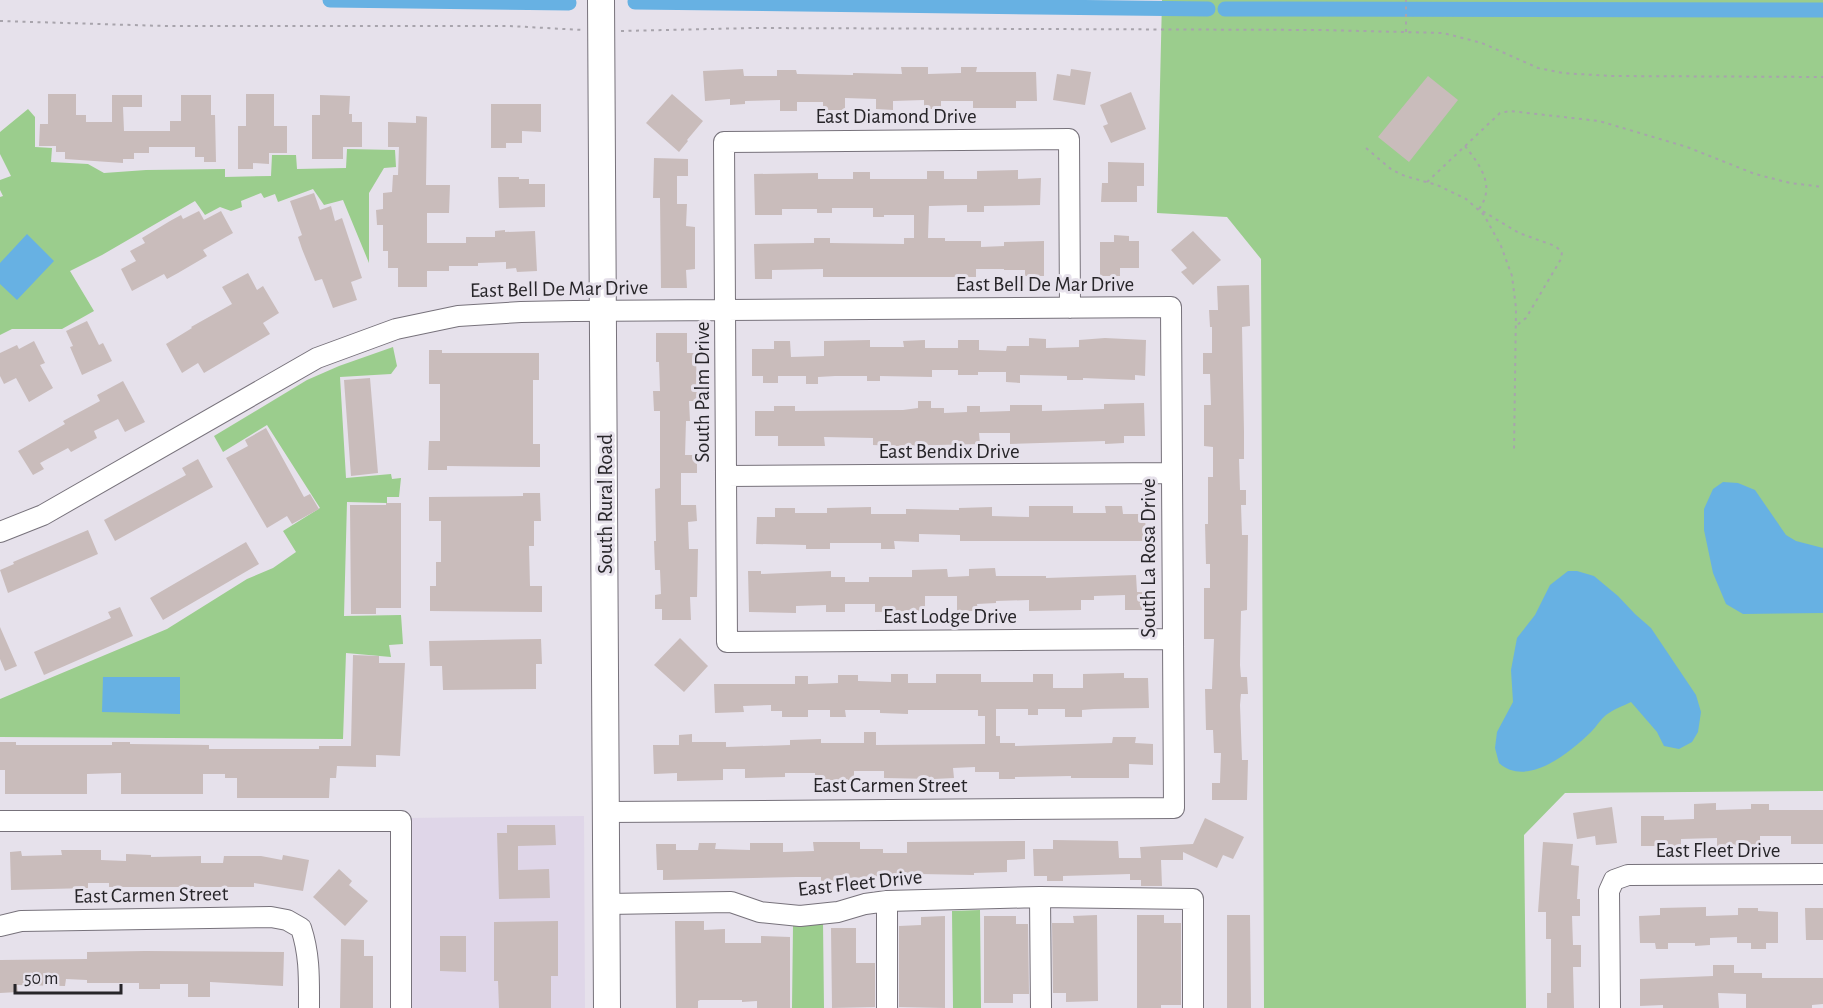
<svg xmlns="http://www.w3.org/2000/svg" width="1823" height="1008" viewBox="0 0 1823 1008" font-family="'Alegreya Sans',sans-serif">
<style>
.built{fill:#dfd6e8}
.green{fill:#9bcd8d}
.water{fill:#67b1e3}
.lines{fill:none;stroke-linecap:round;stroke-linejoin:round}
.canal{stroke:#67b1e3;stroke-width:15}
.building{fill:#c9bcbb}
.minor-casing{stroke:#77727b;stroke-width:22}
.major-casing{stroke:#77727b;stroke-width:28}
.path{stroke:#a8a4ac;stroke-width:2;stroke-dasharray:3 4.5;stroke-linecap:butt}
.minor{stroke:#fff;stroke-width:20}
.major{stroke:#fff;stroke-width:26}
.labels{text-anchor:middle;dominant-baseline:central;stroke-width:6;stroke-linejoin:round;paint-order:stroke}
.street-label{font-size:21px;fill:#272529;stroke:#e6e1eb}
</style>
<rect width="100%" height="100%" fill="#e6e1eb"/>
<path class="built" d="M584 816 585 1008H409L408 818Z"/>
<path class="green" d="M1162 0H1823V791L1565 793 1524 835 1526 1008H1264L1261 259 1227 217 1157 213Z
M28 109 35 117V147L52 148 51 162 88 164 104 173 146 170 225 169V177L271 176 272 155H296L297 169 346 168 347 149 395 150 396 167 384 168 369 193V263L343 200 324 205 313 189 278 202 275 194 264 198 261 193 241 201 242 207 231 211 220 207 205 215 195 201 102 255 70 271 94 311 62 329H12L0 335V197L3 196 0 190V180L11 176 0 154V132Z
M393 347 397 366 391 374 340 377 346 478 391 474 392 479 401 478 399 497H387V503L347 502 344 616 401 615 403 644 389 645 391 657 346 653 343 739 0 737V699L167 629 247 579 273 568 296 552 283 531 320 508 267 425 223 452 214 436 307 380 339 366Z
M980 910 981 1008H953L952 911Z
M823 922 824 1008H792L793 926Z"/>
<path class="water" d="M27 234 54 261 17 300 0 284V263Z
M1723 482 1738 483 1755 490 1786 535 1796 541 1823 548V613L1743 614 1726 604 1713 573 1704 530V509L1713 489Z
M1568 571H1577L1594 576 1618 596 1635 614 1651 628 1696 695 1701 712 1698 732 1692 742 1679 749 1664 746 1657 732 1631 702C1623 706 1614 709 1606 715 1600 720 1596 727 1591 732 1569 753 1527 788 1499 763L1495 748 1497 732 1513 702 1511 670 1517 638 1535 615 1550 585Z
M103 677H180V714L102 712Z"/>
<g class="lines">
<path class="canal" d="M330 0 569 3
M635 2 1208 9
M1225 9 1823 10"/>
</g>
<path class="building" d="M901 67H928V74L961 73V67H977L976 72H1036L1037 101H1016V108H973V101H941V109H924V100L893 101V110L876 109V99L845 98V110H823V102H797V111H780V100L745 101V104L730 105V99L705 101 703 71 743 69 744 76H777V70H796L797 74 853 75V73L902 74Z
M1071 69 1091 72 1085 105 1053 100 1057 74 1070 76Z
M1428 76 1458 100 1409 162 1378 137Z
M1131 92 1146 129 1111 143 1103 126 1108 124 1100 105Z
M48 94H76V115H86V122H112V95H142V107H123L124 131H170V121H181V95H211V115H215L216 162H204V157H195V147H149V153H134V159H123V163L65 159V152H56V146H39L40 124H48Z
M246 94H274V126H287V153H269V164L253 163V169H238V126H246Z
M672 94 703 121 687 140 688 141 679 152 646 123Z
M320 95 350 96 349 114H352V122H362V147H343V159H312V115H320Z
M491 104H541V132L522 131V143H506V148H491Z
M416 116 427 117 426 185H450L449 213H427V243H466V237H495V231L505 230V232L535 231 537 271 517 272 516 268 506 269V262L478 263V266H449V271H427V287H398V268H388V251H383V225H377L376 210 383 209V193L392 192 393 175H398L399 147H388V122L416 123Z
M654 158 688 159V176H677V204H687L686 226 695 227V269L686 270 687 288H661L660 198H653Z
M1108 162 1144 163V186H1137V202H1101L1102 183H1108Z
M1018 170V179L1041 178 1040 205 984 206V212H967V205L929 206 928 238H945V241H981V247L1004 246V242L1044 241V276H1025V270H1004V269H976V277H823V269L772 270V279H755L754 244 814 243V238H830V243L904 244V238H914V215H884V217H873V208H832V213H817V209H782V215H755L754 174 818 173V179H853V172H870V179H927V171H944V179H977V171Z
M498 177H519V179H529V184H545V207L499 208Z
M314 193 320 210 331 206 335 221 342 218 362 278 351 282 357 300 333 308 322 279 315 281 302 249 298 237 302 235 290 201Z
M199 211 204 220 221 211 233 233 203 250 207 256 178 273 167 279 164 274 132 291 121 269 136 261 130 251 145 243 142 238 170 221 181 215 183 219Z
M1193 231 1221 260 1193 285 1181 272 1187 268 1171 250Z
M1114 235 1129 236V241H1139V268H1120V276H1100V242H1114Z
M248 273 257 290 263 286 279 313 263 323 270 334 204 373 198 363 182 373 166 344 192 328 191 327 232 304 222 287Z
M1249 285 1250 326 1242 327 1244 432V459H1239L1240 490H1246V505H1241L1242 535H1248L1247 610 1241 611 1240 665 1241 677H1247L1248 694H1241L1240 705 1242 760H1248L1247 800H1212V783H1220L1221 753H1214L1213 730H1206L1205 689H1212L1214 639H1204V588H1210V564H1206L1205 524H1208V477H1213V447L1204 446V405H1211L1210 374H1203V353H1212V327H1210L1209 310H1218L1217 286Z
M87 321 99 345 103 343 112 361 82 375 70 347 73 346 66 331Z
M656 333H687V353H696L697 401H689L690 421H686L685 455H697V473H681V505H696L697 521 688 522 689 549H698L697 597H690L691 620H662V609H655V595L661 594 660 570H655L654 541H656L655 489 660 488V411H654L653 391H660L659 362H656Z
M1029 338 1046 339V348L1079 347V340L1105 338 1146 340 1145 376 1135 375V380L1083 378V380H1067V376L1020 375V383L1006 382V372H978V375H958V370H932V377L880 376V381H867V376H835L818 377V384H806V376H778V383H763V376H752V349H774V341H790L791 357 824 356V341L870 340V347H904L903 341 925 340V348H958V340H979V350L1006 351 1007 346H1029Z
M34 341 45 363 40 365 53 388 29 402 16 378 4 384 0 376V353L17 345 19 349Z
M429 350H442V353H539V380H533V444H540V467L447 466V470H428L429 441H440V384H429Z
M370 378 378 473 351 476 344 380Z
M123 381 145 422 125 432 118 419 94 431 97 438 71 452 68 448 40 463 44 469 33 475 18 451 65 424 63 421 100 401 97 395Z
M918 401H931V408H944V413L967 412V406H980V412L1010 411V405H1042V411L1104 409V404L1144 403 1145 436H1124V443L1105 444V441L1010 444V433H979L980 444 894 446 873 445V438L824 437 825 446H778V436H755V411H774V406H795V411L903 410 918 408Z
M266 428 304 497 310 494 319 509 292 524 287 516 267 528 226 458 248 446 245 440Z
M198 459 213 487 115 541 104 520 186 475 182 468Z
M523 493H540L541 521H534V546H529L530 586H542V612L430 611V586H436V562H441V521H429V497L523 496Z
M386 503H401V608H376V614H351L350 505H386Z
M1029 506H1073V513H1106L1105 506H1122L1123 514H1145L1146 541H960V535L919 534V542L894 541 895 549H881V543H830V549H806V545L756 544 757 517H775V508H795V513H827V508L871 507V514H906V509L959 510V508L992 507V516L1029 517Z
M88 530 98 554 8 593 0 570 14 564 13 562Z
M246 542 259 564 163 620 150 598Z
M995 568 996 576H1046V578L1136 575 1137 592H1142V610H1125V595L1094 596V600H1081V610L1029 611V600L996 601V603L977 604 978 611H957V596H925V611L875 612V604H845V612H826V605L796 606V613L749 612 748 571H761V574L831 571V577H845V582H869V577H912V570L947 569 948 577 969 576V569Z
M120 607 133 636 44 675 34 652 111 618 108 612Z
M0 627 17 666 5 671 0 659Z
M680 638 708 666 684 692 654 665Z
M541 639 542 664H536V689L443 690 442 666H430L429 641Z
M353 655 379 656V663H405L400 756 376 755V767L337 766 336 778H330L329 798H237V778H225V774H203V794H121V773L87 774V794H5V770H0V742H16V745H112V742H130V744L209 745V749H319V746H351Z
M1124 673V678H1148L1149 708 1094 709 1082 710V717H1065V709H1038V715H1028V709H996V736H1000V743H1015V746L1112 743 1113 737H1136L1135 743 1153 744V765L1129 764V778H1071V776L1015 777V779H999V772H975V767L953 768 954 778 934 779 884 778V771H854V780H815V773H785V777L745 778V769H723V780L677 781V773L654 774 653 745H679V735L692 734V742H726V747L790 745V740L821 739V743H864V732H876V745L985 744V716H978V710H908V714L880 713V710H845L846 717H830V710H808V717H782V711H771V705L743 706 744 712 715 713 714 684H795V676H808V684L838 683V675H858V681L891 682V674H908V683H936V674H981V682H1033V674H1053V688H1083V674Z
M1716 803V810L1751 809V804H1769V810H1823V844H1791V836H1760V845L1717 846V838L1681 839V846H1641V816H1664V820L1694 819V804Z
M1612 807 1617 843 1596 845 1595 836 1577 839 1573 813Z
M1205 818 1244 837 1233 859 1223 855 1217 868 1183 852V860H1161L1162 886H1141V880H1130V874L1063 876V881H1047V876H1034L1033 849H1053V840L1118 841 1119 858H1141L1140 847 1193 844Z
M507 825H555L556 845 518 846V870L549 869 550 898 499 899 497 833H507Z
M1025 841V859L1007 860V872L974 873V875L920 874V881H903V877L835 878V883H821V877H796L663 880V870H657L656 844H676V850H698L699 843H716L715 849 750 850V843H783V852L814 851 813 842H860V849H883V853H907V842Z
M1543 842 1573 844 1571 865 1579 866 1577 899H1580V916H1572L1573 945H1581V967H1573L1574 1008H1547V993H1551V939H1546V912H1538Z
M61 850H101V860L126 861V854L151 855V857L201 856V863H223L224 856H261L282 860 283 855 309 860 303 891 254 883V887H109V883H88V888L11 890 10 852 21 851 22 856 62 855Z
M339 869 352 881 349 885 368 901 345 926 313 897Z
M1706 907V916L1738 915V908H1758V911L1778 912V943H1766V949H1751V943H1737V937L1710 938V945L1695 946V943H1668V949H1656L1655 943H1640L1639 916 1660 915V908Z
M1805 908H1823V940H1806Z
M1097 915 1098 1001 1066 1002V993H1053L1052 923H1074L1073 916Z
M1137 915H1164V923H1181V1005H1161V1008H1137Z
M1227 915H1250L1251 1008H1227Z
M945 916V1008L899 1007V926L921 925V917Z
M984 916H1016V924H1028L1029 994H1013V1003H984Z
M558 921V976H551V1008H499L498 981H494V922Z
M675 921H704V930L725 929V943H761V936L790 937V1008H757V1001L742 1002V1000H700L698 1001V1008H676Z
M831 928H856V963H875V1007L832 1008Z
M440 936H466V972L440 971Z
M341 939 364 940V956H373V1008H340Z
M145 951 284 952 283 986 210 982V997H188V984H160V989H139V983H87V980L66 979 65 986 17 985 18 992 0 993V960L87 959V952Z
M1713 965H1734V973H1762V978H1823V1004L1812 1005V1008H1746V994L1718 993 1719 1008H1663V1005L1640 1006V979L1713 976Z"/>
<g class="lines">
<g class="minor-casing">
<path id="minor" d="M1070 308 1069 139 724 142 727 642 1173 639
M726 476 1172 473
M0 532 43 515 317 358 396 329 458 316 521 312 574 311 1171 307 1174 808 607 812
M0 821H401V1008
M1040 897 1041 1008
M887 901V1008
M607 904 731 902 760 912 800 916 838 912 865 904 887 901 1040 897 1193 899V1008
M0 926 21 921 271 917 287 920 301 928C310 955 309 980 309 1008
M1610 1008 1609 891 1614 880 1628 875 1823 874"/>
</g>
<g class="major-casing">
<path id="major" d="M601 0 607 1008"/>
</g>
<path class="path" d="M0 21 165 26H509L583 30
M621 31 753 28 1321 30 1443 33 1482 43 1538 68 1563 73 1610 76 1823 77
M1406 32V0
M1465 146C1480 165 1496 186 1479 209L1519 233 1555 246 1562 252 1561 259 1526 318 1517 325
M1366 148 1392 170 1405 176 1437 185 1466 199 1484 215 1501 246 1512 276 1516 308 1514 452
M1427 182 1500 113 1510 111 1599 121 1687 147 1755 174 1790 183 1823 187"/>
<use href="#minor" class="minor"/>
<use href="#major" class="major"/>
</g>
<g class="labels">
<g class="street-label">
<text x="896" y="116">East Diamond Drive</text>
<text x="1045" y="284">East Bell De Mar Drive</text>
<text transform="translate(559 289) rotate(-1)">East Bell De Mar Drive</text>
<text transform="translate(702 392) rotate(-90)">South Palm Drive</text>
<text x="949" y="451">East Bendix Drive</text>
<text transform="translate(605 504) rotate(-90)">South Rural Road</text>
<text transform="translate(1148 558) rotate(-90)">South La Rosa Drive</text>
<text x="950" y="616">East Lodge Drive</text>
<text x="890" y="785">East Carmen Street</text>
<text x="1718" y="850">East Fleet Drive</text>
<text transform="translate(860 883) rotate(-6)">East Fleet Drive</text>
<text transform="translate(151 895) rotate(-1)">East Carmen Street</text>
</g>
</g>
<path d="M15 984v9h106v-9" fill="none" stroke="#272529" stroke-width="3"/>
<text x="24" y="984" font-size="18" fill="#272529" stroke="#e6e1eb" stroke-width="4.5" paint-order="stroke">50 m</text>
</svg>
